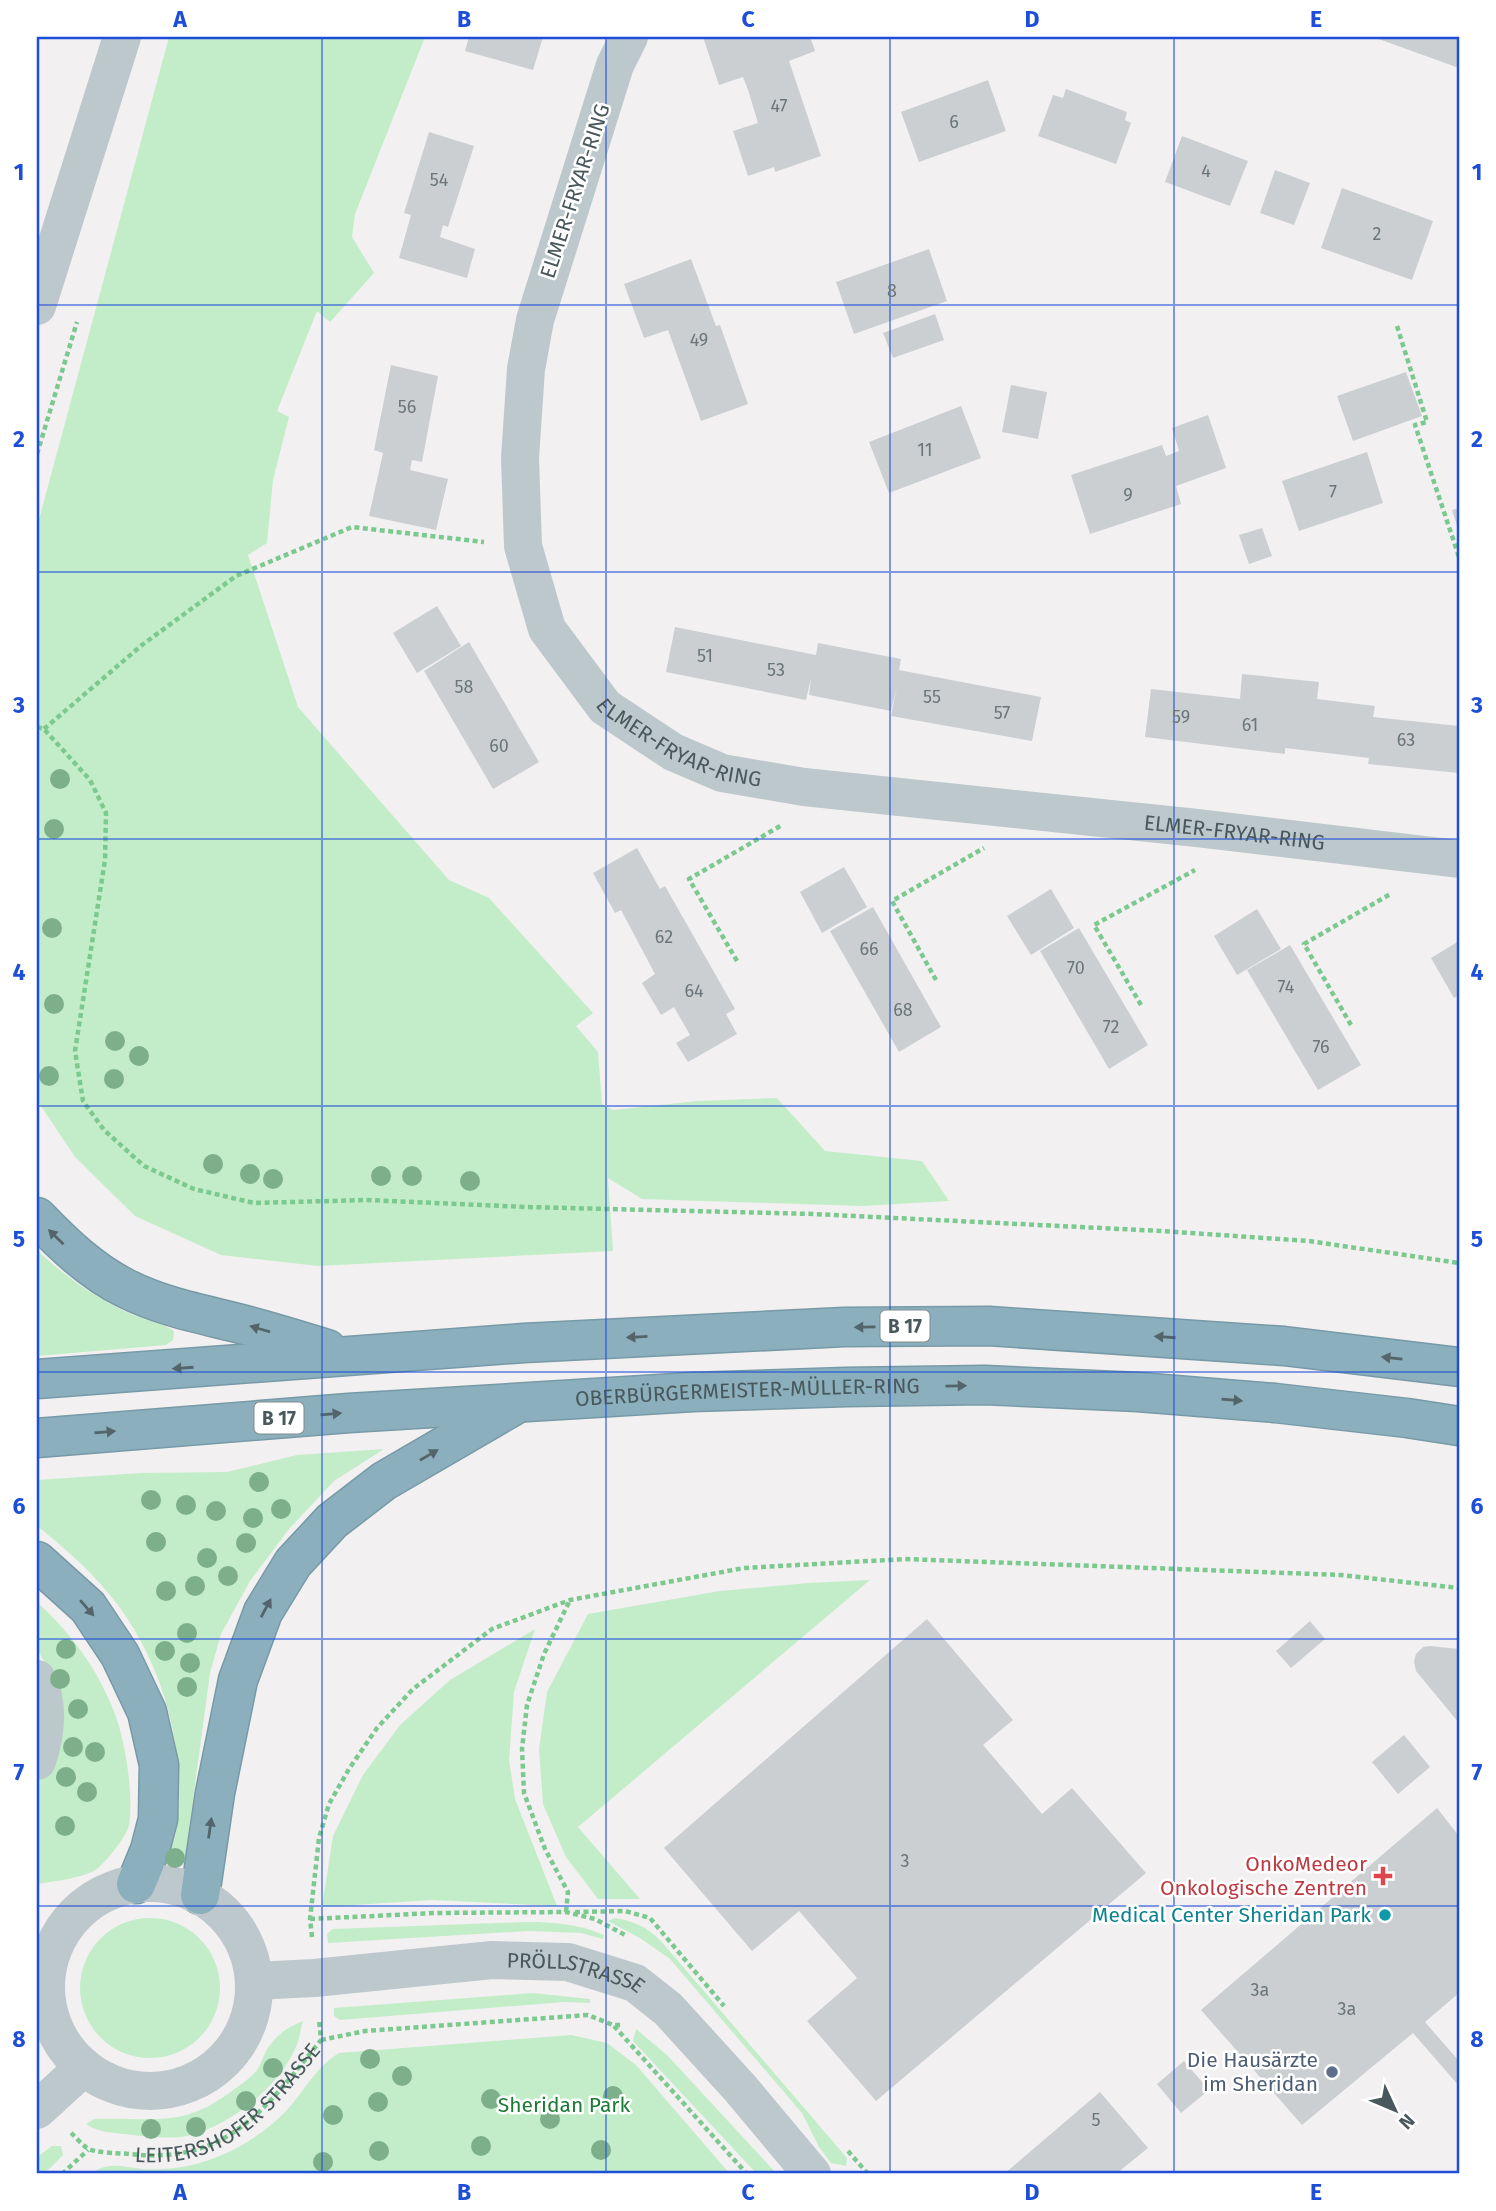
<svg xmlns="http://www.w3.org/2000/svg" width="1496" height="2211" viewBox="0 0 1496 2211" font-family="'Fira Sans',sans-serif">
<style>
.green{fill:#c2edc8}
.building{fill:#cbcfd2}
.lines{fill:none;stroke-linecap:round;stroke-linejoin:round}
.highway-casing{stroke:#779aa7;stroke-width:41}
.path{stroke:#7cc990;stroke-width:4.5;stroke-dasharray:5 3.5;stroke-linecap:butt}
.minor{stroke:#bdc8cc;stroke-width:38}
.highway{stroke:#8bafbc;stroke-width:38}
.tree{fill:#7db08a}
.oneway{fill:#53656b}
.grid{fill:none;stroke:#1d4ed8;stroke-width:2;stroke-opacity:0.55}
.health-dot{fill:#e0444e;stroke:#fff;stroke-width:2.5}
.culture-dot{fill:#0f9aa8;stroke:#fff;stroke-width:2.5}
.service-dot{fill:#5c6f8a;stroke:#fff;stroke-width:2.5}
.labels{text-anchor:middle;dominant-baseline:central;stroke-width:5;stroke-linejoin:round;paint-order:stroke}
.number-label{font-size:18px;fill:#6a767a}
.shield{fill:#fff;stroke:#808a8e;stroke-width:2}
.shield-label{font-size:19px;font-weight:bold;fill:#49585d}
.street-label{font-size:21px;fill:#49585d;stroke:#fff}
.health-label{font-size:21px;fill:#be3a42;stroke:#fff;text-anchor:end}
.culture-label{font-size:21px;fill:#0d838f;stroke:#fff;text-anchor:end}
.service-label{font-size:21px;fill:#4e5e75;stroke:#fff;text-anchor:end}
.park-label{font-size:21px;fill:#1d7b35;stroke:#fff}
.neatline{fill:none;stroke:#1d4ed8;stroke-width:2.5}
.grid-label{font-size:23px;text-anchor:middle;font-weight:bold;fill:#1d4ed8}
</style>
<rect width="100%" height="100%" fill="#f3f0f1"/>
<path class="green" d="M169 37H425L355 214 352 237 374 273 330 322 317 311 277 411 289 417 273 480 267 543 248 555 298 707 449 880 489 898 593 1013 576 1026 598 1052 602 1104 613 1110 697 1101 777 1098 825 1151 922 1161 949 1201 862 1206 642 1199 608 1178 613 1251 318 1266 221 1255 135 1216 75 1157 37 1100V799L39 783 37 780V527Z
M37 1250C65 1277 97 1299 133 1315 145 1320 163 1323 174 1331L173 1340 166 1345 37 1356Z
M384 1449 334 1481 289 1529 250 1581 221 1634 210 1673 185 1859 176 1865 166 1862C169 1854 172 1846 175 1837 177 1829 177 1819 178 1810 184 1738 159 1657 114 1600 92 1572 65 1548 37 1526V1480L141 1473 227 1472 297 1455Z
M870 1580 578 1827 640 1899H598L566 1857 543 1804 539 1749 547 1692 588 1614 720 1591 809 1583Z
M37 1602C69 1631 97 1668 113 1709 125 1737 134 1795 129 1825 128 1835 103 1866 94 1871 77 1879 55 1881 37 1884V1783L44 1776 55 1697 44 1661 37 1649Z
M535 1629 514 1692 509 1760 515 1799 557 1906 433 1900 322 1907 333 1836 363 1775 400 1725 450 1680Z
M80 1988a70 70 0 1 1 140 0a70 70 0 1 1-140 0Z
M615 1918C634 1921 647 1927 661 1941L847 2158 846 2166 831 2163 819 2147 802 2113 670 1959 640 1938 608 1921Z
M527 1922C554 1922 578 1924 604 1935L603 1939 581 1933 528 1931 328 1943 327 1934 333 1929Z
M533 1993 590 1999V2003L564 2002 340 2020 334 2016V2008Z
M303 2021C301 2027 300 2035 298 2042 282 2085 231 2126 187 2136 170 2139 150 2137 133 2135 118 2133 98 2133 86 2124L94 2119C152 2117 182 2129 232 2091 240 2085 251 2078 257 2070 261 2064 263 2057 266 2051 275 2036 287 2027 303 2021Z
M636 2029 667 2055 777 2174H757L633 2041Z
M571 2035 607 2043 636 2065 730 2174H91C108 2161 122 2167 142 2169 163 2170 186 2168 206 2161 235 2152 263 2134 284 2113 304 2093 314 2068 339 2053Z
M52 2146H61L63 2155C56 2162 48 2173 37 2174V2157Z"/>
<path class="building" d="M469 37H543L533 70 465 51Z
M703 37H810L815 51 789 61 821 156 775 172 774 167 748 176 733 131 758 123 748 90 743 77 719 85Z
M1373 37H1459V68L1423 55Z
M988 80 1006 131 919 162 901 112Z
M1066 89 1127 112 1125 120 1131 123 1116 164 1038 136 1053 95 1063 98Z
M429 132 474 146 448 227 443 225 440 237 475 249 467 278 399 258 411 215 404 213Z
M1182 136 1248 161 1230 206 1165 182Z
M1275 170 1310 183 1294 225 1260 213Z
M1342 188 1433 221 1412 280 1321 248Z
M929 249 947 301 854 334 836 282Z
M691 259 716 326 720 325 748 404 701 421 668 330 644 338 624 284Z
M935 314 944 340 893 358 883 333Z
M391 365 438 376 422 462 412 460 410 470 448 479 436 530 369 516 383 453 374 450Z
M1406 372 1422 416 1353 441 1337 396Z
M1011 385 1047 392 1038 439 1002 432Z
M961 406 981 458 889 493 869 442Z
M1208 415 1226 468 1176 486 1181 504 1090 534 1071 475 1162 445 1166 456 1179 451 1172 428Z
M1367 452 1383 503 1299 531 1282 481Z
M1459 508V532L1452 510Z
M1262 528 1272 556 1249 564 1239 535Z
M437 606 461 646 417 673 393 633Z
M675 627 816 655 818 643 901 659 899 670 1041 697 1032 741 891 716 897 686 891 711 809 695 811 678 806 700 666 672Z
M469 642 539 762 493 789 424 671Z
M1242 674 1319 682 1317 699 1375 706 1373 717 1459 726V773L1368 764 1369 758 1285 748V754L1145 737 1151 689 1240 699Z
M637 848 660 889 665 886 735 1009 726 1014 737 1034 688 1062 676 1043 690 1035 674 1007 661 1015 642 983 655 974 621 910 615 913 593 873Z
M844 867 867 907 822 933 800 892Z
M1051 889 1074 928 1031 955 1007 916Z
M873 907 941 1027 899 1052 830 931Z
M1257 909 1281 949 1237 975 1214 936Z
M1079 928 1148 1045 1109 1069 1040 951Z
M1459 941V995L1454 998 1431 958Z
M1290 945 1361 1065 1318 1090 1247 970Z
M927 1619 1013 1720 983 1745 1042 1814 1072 1788 1146 1873 876 2101 807 2021 857 1978 799 1911 752 1951 664 1848Z
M1310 1621 1325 1639 1291 1668 1276 1651Z
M1430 1646 1459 1649V1723L1416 1671 1414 1661 1416 1654 1423 1647Z
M1404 1735 1430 1767 1398 1794 1372 1762Z
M1437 1808 1459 1836V1993L1425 2022 1459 2061V2086L1413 2033 1302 2125 1201 2010Z
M1184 2061 1209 2090 1181 2113 1157 2084Z
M1100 2092 1148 2148 1116 2174H1004Z"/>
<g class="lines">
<g class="highway-casing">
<g id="highway">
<path d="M37 1217C63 1244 91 1271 125 1288 164 1308 207 1315 249 1326 275 1333 301 1341 327 1349"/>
<path d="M37 1379 524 1343 844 1327 989 1326 1284 1346 1459 1367"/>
<path id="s4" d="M37 1438 349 1413 693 1392 846 1387 985 1385 1138 1392 1275 1403 1407 1418 1459 1426"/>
<path d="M37 1561 88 1607 120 1655 147 1712 159 1765 158 1819 150 1850 136 1884"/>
<path d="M200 1895 215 1793 238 1680 263 1612 293 1563 332 1521 384 1481 513 1406"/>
</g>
</g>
<g class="path">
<path d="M1397 326 1427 422 1415 425 1459 557"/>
<path d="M37 454 77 322"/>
<path d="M37 727 44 729 90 780 106 813 105 860 75 1051 83 1101 104 1130 144 1166 194 1189 254 1203 367 1200 527 1207 814 1214 1161 1231 1309 1241 1459 1263"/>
<path d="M44 729 142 645 236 576 352 527 484 542"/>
<path d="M737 961 689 879 782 825"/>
<path d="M936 980 892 901 984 848"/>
<path d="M1141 1005 1094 925 1195 870"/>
<path d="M1351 1025 1304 944 1392 893"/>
<path d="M566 1912 568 1892 545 1849 524 1793 522 1749 527 1705 544 1654 570 1600"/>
<path d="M575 1912 625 1911 650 1918 724 2006"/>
<path d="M310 1919 435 1913 566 1912 595 1919 627 1936"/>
<path d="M312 1937 310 1919 319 1838 329 1804 349 1769 377 1728 413 1689 492 1629 570 1600 744 1568 905 1559 1341 1575 1459 1588"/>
<path d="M614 2026 747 2174"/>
<path d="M321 2040 365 2031 588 2015 613 2025H622"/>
<path id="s1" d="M71 2133C76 2137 81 2144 87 2148 94 2153 119 2153 129 2154 228 2165 265 2109 321 2040L319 2019"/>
<path d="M848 2151 868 2174"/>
<path d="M62 2174 88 2150"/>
</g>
<g class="minor">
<path id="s2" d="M629 37 615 65 535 320 526 369 520 458 523 546 547 629 605 707 673 752 722 773 804 787 1197 828 1459 859"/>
<path d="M37 306 122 37"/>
<path d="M37 1679C50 1706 46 1734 37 1761"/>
<circle cx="150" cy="1987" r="104"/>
<path id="s3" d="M254 1981 314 1978 492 1960 568 1962 635 1983 668 2009 740 2088 812 2174"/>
<path d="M37 2110 84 2067"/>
</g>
<use href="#highway" class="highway"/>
</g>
<g class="tree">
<circle cx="60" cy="779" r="10"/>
<circle cx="54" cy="829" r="10"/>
<circle cx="52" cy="928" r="10"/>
<circle cx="54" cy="1004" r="10"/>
<circle cx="115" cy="1041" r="10"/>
<circle cx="139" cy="1056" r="10"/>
<circle cx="49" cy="1076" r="10"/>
<circle cx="114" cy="1079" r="10"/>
<circle cx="213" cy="1164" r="10"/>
<circle cx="250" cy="1174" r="10"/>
<circle cx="381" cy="1176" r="10"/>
<circle cx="412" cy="1176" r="10"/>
<circle cx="273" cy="1179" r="10"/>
<circle cx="470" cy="1181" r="10"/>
<circle cx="259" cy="1482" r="10"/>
<circle cx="151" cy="1500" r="10"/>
<circle cx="186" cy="1505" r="10"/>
<circle cx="281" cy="1509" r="10"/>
<circle cx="216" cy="1511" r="10"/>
<circle cx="253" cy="1518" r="10"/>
<circle cx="156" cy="1542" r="10"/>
<circle cx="246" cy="1543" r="10"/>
<circle cx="207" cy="1558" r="10"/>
<circle cx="228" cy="1576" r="10"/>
<circle cx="195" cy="1586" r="10"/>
<circle cx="166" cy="1591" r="10"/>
<circle cx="187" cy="1633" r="10"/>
<circle cx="66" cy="1649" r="10"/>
<circle cx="165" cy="1651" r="10"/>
<circle cx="190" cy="1663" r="10"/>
<circle cx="60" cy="1679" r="10"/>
<circle cx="187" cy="1687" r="10"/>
<circle cx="78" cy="1709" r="10"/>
<circle cx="73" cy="1747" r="10"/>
<circle cx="95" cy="1752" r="10"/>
<circle cx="66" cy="1777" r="10"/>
<circle cx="87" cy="1792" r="10"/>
<circle cx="65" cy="1826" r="10"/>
<circle cx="175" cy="1858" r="10"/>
<circle cx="370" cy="2059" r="10"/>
<circle cx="273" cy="2068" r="10"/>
<circle cx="402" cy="2076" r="10"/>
<circle cx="613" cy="2096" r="10"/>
<circle cx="491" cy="2099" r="10"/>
<circle cx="246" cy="2101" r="10"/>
<circle cx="378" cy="2102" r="10"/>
<circle cx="333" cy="2115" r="10"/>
<circle cx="550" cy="2119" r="10"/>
<circle cx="196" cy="2127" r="10"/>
<circle cx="151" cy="2129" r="10"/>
<circle cx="481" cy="2146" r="10"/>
<circle cx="601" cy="2150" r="10"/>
<circle cx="379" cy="2151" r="10"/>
<circle cx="323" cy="2162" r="10"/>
</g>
<defs><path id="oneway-solid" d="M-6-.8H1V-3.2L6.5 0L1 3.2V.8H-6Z" transform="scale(1.75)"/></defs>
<g class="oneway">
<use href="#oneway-solid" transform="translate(56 1237) rotate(-136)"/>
<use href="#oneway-solid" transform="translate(865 1327) rotate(179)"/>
<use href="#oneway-solid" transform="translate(260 1329) rotate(-164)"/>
<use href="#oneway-solid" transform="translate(637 1337) rotate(177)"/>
<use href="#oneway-solid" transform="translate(1165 1337) rotate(-176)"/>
<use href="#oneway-solid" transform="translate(1392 1358) rotate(-174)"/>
<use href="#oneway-solid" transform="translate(183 1368) rotate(176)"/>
<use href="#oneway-solid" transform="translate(956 1386) rotate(-1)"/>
<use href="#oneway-solid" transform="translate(1232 1400) rotate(5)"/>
<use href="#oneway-solid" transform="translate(331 1414) rotate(-5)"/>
<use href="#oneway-solid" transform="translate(105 1432) rotate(-5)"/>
<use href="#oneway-solid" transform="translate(429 1455) rotate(-30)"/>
<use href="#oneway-solid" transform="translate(87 1608) rotate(49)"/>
<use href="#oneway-solid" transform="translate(266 1608) rotate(-62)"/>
<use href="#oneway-solid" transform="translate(210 1828) rotate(-82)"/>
</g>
<path class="grid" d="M322 37V2174M606 37V2174M890 37V2174M1174 37V2174M37 305H1459M37 572H1459M37 839H1459M37 1106H1459M37 1372H1459M37 1639H1459M37 1906H1459"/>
<path class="health-dot" d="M1379.5 1865.5h7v7h7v7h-7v7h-7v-7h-7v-7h7z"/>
<circle class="culture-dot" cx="1385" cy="1915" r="7"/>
<circle class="service-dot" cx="1332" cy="2072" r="7"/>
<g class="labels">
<g class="number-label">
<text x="779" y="106">47</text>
<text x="954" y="122">6</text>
<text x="1206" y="171">4</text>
<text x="439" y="180">54</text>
<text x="1377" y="234">2</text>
<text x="892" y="291">8</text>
<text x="699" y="340">49</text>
<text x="407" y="407">56</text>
<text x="925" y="450">11</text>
<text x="1333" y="492">7</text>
<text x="1128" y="495">9</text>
<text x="705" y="656">51</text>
<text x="776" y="670">53</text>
<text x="464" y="687">58</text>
<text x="932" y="697">55</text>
<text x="1002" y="713">57</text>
<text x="1181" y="717">59</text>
<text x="1250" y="725">61</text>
<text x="1406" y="740">63</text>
<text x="499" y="746">60</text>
<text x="664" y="937">62</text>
<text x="869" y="949">66</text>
<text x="1076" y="968">70</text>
<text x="1286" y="987">74</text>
<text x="694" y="991">64</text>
<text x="903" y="1010">68</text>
<text x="1111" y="1027">72</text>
<text x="1321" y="1047">76</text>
<text x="905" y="1861">3</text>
<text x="1260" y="1990">3a</text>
<text x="1347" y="2009">3a</text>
<text x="1096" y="2120">5</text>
</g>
<g class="shield">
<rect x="880.5" y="1310.5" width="49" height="31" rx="5"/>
<rect x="254.5" y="1402.5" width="49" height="31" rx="5"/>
</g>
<g class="shield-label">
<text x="905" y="1326">B 17</text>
<text x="279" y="1418">B 17</text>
</g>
<g class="street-label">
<text transform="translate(575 191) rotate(-72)">ELMER-FRYAR-RING</text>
<text stroke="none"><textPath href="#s2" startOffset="793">ELMER-FRYAR-RING</textPath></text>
<text stroke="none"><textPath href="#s2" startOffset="1360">ELMER-FRYAR-RING</textPath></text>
<text stroke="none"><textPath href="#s4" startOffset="712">OBERBÜRGERMEISTER-MÜLLER-RING</textPath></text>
<text stroke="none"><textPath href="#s3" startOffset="324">PRÖLLSTRASSE</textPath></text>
<text stroke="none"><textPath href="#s1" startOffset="182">LEITERSHOFER STRASSE</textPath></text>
</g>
<g class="health-label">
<text x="1367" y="1864">OnkoMedeor<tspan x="1367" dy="24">Onkologische Zentren</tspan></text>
</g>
<g class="culture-label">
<text x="1371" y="1915">Medical Center Sheridan Park</text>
</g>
<g class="service-label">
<text x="1318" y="2060">Die Hausärzte<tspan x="1318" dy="24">im Sheridan</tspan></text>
</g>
<g class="park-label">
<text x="564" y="2105">Sheridan Park</text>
</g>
</g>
<rect width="1496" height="2211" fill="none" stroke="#ffffff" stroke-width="77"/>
<g transform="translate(1395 2110) rotate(134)" stroke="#ffffff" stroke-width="5" paint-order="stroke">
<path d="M0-5L12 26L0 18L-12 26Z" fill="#49585d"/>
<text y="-10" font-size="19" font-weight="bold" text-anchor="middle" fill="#49585d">N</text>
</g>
<rect x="38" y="38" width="1420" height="2134" class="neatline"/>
<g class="grid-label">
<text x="180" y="27">A</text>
<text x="464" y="27">B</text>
<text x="748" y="27">C</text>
<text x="1032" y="27">D</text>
<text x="1316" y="27">E</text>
<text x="19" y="180">1</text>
<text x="1477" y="180">1</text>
<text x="19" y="447">2</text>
<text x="1477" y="447">2</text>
<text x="19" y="713">3</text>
<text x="1477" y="713">3</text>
<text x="19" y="980">4</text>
<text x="1477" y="980">4</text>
<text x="19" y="1247">5</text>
<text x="1477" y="1247">5</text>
<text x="19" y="1514">6</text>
<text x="1477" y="1514">6</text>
<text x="19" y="1780">7</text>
<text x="1477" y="1780">7</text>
<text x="19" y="2047">8</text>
<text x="1477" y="2047">8</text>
<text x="180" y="2200">A</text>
<text x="464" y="2200">B</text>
<text x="748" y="2200">C</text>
<text x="1032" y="2200">D</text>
<text x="1316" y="2200">E</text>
</g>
</svg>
